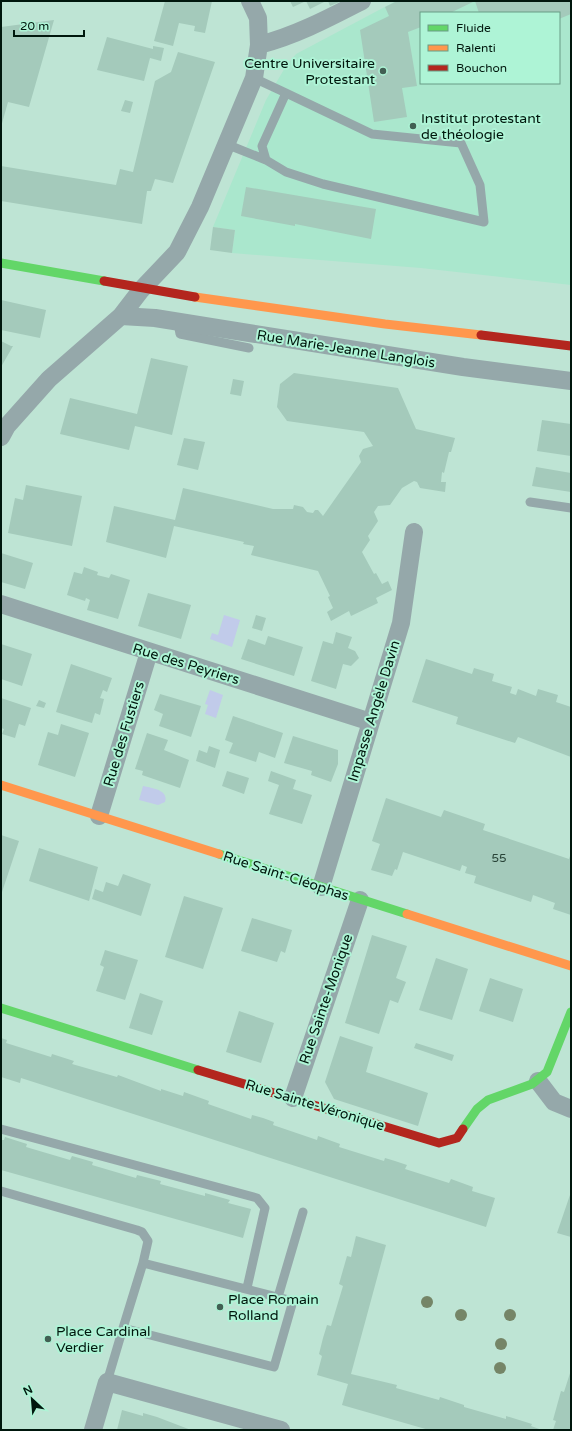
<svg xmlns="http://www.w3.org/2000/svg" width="572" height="1431" viewBox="0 0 572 1431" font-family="'Varela Round',sans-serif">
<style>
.built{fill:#aae7cd;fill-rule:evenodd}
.water{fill:#c1cbea}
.building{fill:#a4cabb}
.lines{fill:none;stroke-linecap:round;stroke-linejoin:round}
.lane{stroke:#95a8aa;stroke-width:9}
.street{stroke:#95a8aa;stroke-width:18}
.fast{stroke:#63d668;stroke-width:9}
.slow{stroke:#ff974d;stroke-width:9}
.jam{stroke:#b3261e;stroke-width:9}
.jam-bridge{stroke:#b3261e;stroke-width:9}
.tree{fill:#758567}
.poi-dot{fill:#425f53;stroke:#aef4d6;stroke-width:1.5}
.labels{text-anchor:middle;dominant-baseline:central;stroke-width:4;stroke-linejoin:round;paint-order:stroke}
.number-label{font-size:12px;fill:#294438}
.poi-label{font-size:14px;fill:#00170d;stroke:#aef4d6;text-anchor:start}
.street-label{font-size:14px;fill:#00170d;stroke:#aef4d6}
</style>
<rect width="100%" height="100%" fill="#bee4d4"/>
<path class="built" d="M396 1H571V285L421 268 232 253 235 230 213 227 266 100 286 66 296 54ZM421 13H559V83H421Z"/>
<path class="water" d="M224 615 240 620 232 647 210 639 212 633 218 635Z
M210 690 223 695 216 718 205 714 208 705 205 704Z
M143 786C152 788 169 790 165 802L158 805 139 800Z"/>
<path class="building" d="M165 1H212L205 33 194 31 195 26 179 23 173 46 154 41Z
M290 1H326L310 9 306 1 293 7Z
M328 1H342L330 6Z
M397 1H571V14L559 19V13H479L475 1 450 13H421V27L408 32 417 86 402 88 407 117 374 122 360 30 389 16 385 7Z
M54 20 29 107 8 102 1 127V27Z
M107 37 153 49V46L164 48 161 61 150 58 144 81 97 70Z
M178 52 215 62 173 183 155 179 151 191H147L142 224 1 201V166L116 185 120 169 133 172 155 81 171 72Z
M125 100 133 102 130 113 121 111Z
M246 187 376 209 371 239 295 224V226L241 216Z
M213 227 235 230 232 253 210 250Z
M1 300 46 310 40 338 1 330Z
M1 341 11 346H13L1 367Z
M151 358 188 366 172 435 135 426 129 450 60 434 70 398 137 414Z
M294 373 398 388 416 429 455 438 451 452H449L444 473 442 472 441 482H446L445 492 420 488 417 482 414 481 402 488 390 505 378 506 374 512 378 521 368 536 370 540 362 552 374 574 376 573 382 584 388 581 392 590 376 598 378 603 351 616 349 611 331 621 327 612 333 608 328 597 330 596 318 571 251 555 254 546 243 544 244 542 174 526 166 558 106 542 114 506 175 520 183 488 273 509H293L294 505 303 507 307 512 313 513 315 510H318L323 516 361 462 359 456 363 449 373 446 364 432 287 421 277 407 280 384Z
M233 379 244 381 241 396 230 394Z
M542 420 571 424V456L537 451Z
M184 438 205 442 198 470 177 465Z
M536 467 571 473V492L532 486Z
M26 485 82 496 72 546 8 533 15 498 23 500Z
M1 553 33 563 25 589 1 582Z
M84 567 98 572 97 575 109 578 111 574 130 580 118 619 87 610 90 600 86 598 85 601 67 595 74 572 82 574Z
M148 593 191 605 181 639 138 626Z
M256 615 266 618 262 631 252 628Z
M336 632 352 637 348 648 355 651 359 658 351 666 343 664 336 689 311 681 323 641 333 644Z
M268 636 303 647 294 676 241 659 248 639 265 645Z
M1 644 32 654 22 686 1 679Z
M426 659 472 674 474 668 494 674 492 681 512 687 510 693 516 695 518 689 536 696 538 689 558 695 556 702 571 707V757L518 737 515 743 456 724 458 717 412 702Z
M71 664 112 678 107 692 103 690 100 698 104 699 100 715 95 713 92 723 56 712Z
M160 694 201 706 191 737 159 726 163 714 154 710Z
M1 698 31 708 25 726 19 724 15 738 2 734 4 729 1 728Z
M39 700 46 703 44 708 36 706Z
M233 716 283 733 275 758 259 752 256 762 229 753 233 743 225 740Z
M61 724 89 733 75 777 38 765 48 732 58 735Z
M147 733 168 740 164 750 189 760 180 788 142 775 143 771 135 769Z
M293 736 338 750V764L331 782 311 775 312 771 284 763Z
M209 746 220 750 215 768 196 761 199 750 207 753Z
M227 771 249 778 244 794 222 786Z
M271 771 296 780 293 789 312 795 302 824 269 814 279 785 268 781Z
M386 798 441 817 444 810 485 824 483 830 569 859 571 853V915L553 909 555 903 533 895 531 902 474 883 476 876 465 873 467 867 462 865 460 871 403 852 397 870 395 869 392 876 371 870 380 844 372 841Z
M1 835 19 841 1 895Z
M39 848 98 867 89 901 29 881Z
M123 874 151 884 141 916 92 899 95 889 103 892 106 882 118 886Z
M184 896 223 908 203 969 165 957Z
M252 918 292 930 285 953 281 951 277 962 241 951Z
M372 935 407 946 396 978 406 982 398 1003 390 1000 379 1034 345 1023Z
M105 950 138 960 125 1000 96 991 104 967 100 965Z
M436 958 468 969 452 1020 419 1010Z
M490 978 523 989 513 1022 479 1011Z
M140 993 163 1001 152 1035 129 1028Z
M239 1011 274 1023 261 1063 226 1052Z
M340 1036 373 1047 366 1072 428 1093 418 1126 334 1099 325 1082Z
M1 1038 7 1040 6 1043 51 1057 52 1054 74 1061 72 1064 117 1077 118 1075 161 1091V1089L183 1096 184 1092 209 1101 208 1104 251 1119 252 1115 263 1118 274 1122 273 1125 317 1140 318 1136 340 1144 339 1147 384 1161 385 1158 395 1161 407 1165 405 1169 449 1183 451 1179 473 1187 472 1191 495 1198 486 1227 21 1078 20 1083 1 1077Z
M416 1043 454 1055 452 1061 414 1048Z
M5 1137 27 1144 26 1147 70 1160 72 1156 93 1162 92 1165 136 1178 137 1175 161 1181 160 1184 205 1196V1193L230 1200 228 1203 251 1209 243 1238 1 1170V1140H4Z
M571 1192V1237L557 1233Z
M356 1236 386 1245 351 1374 397 1385 396 1388 439 1400 440 1397 464 1405V1407L506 1419V1416L532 1424 531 1426 542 1430H429L342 1405 348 1384 317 1375 322 1356 319 1354 323 1338 327 1325 331 1326 343 1286 339 1284 347 1256 351 1257Z
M571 1370V1430H553L556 1421 553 1420 561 1391 564 1392Z
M122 1410 143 1416V1413L157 1417 191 1430H117Z"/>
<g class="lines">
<path class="lane" d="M254 78 286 93 372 134 461 143 480 185 484 222 323 184 286 172 266 160 262 146 286 93
M226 144 266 160
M178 323 180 334 249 348
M530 502 571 508
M1 1129 257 1198 265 1208 247 1288
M1 1191 137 1230 142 1232 148 1241 143 1263
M278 1297 303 1212
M107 1382 123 1328 274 1367 293 1301 143 1263 123 1328"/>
<path class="street" d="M259 45C295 36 329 18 362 1
M121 316 155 318 463 367 571 381
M1 437 7 426 49 379 121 316 141 290 177 252 200 207 254 78 259 45 258 18 250 1
M1 604 371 722
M99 816 149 652
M321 887 401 623 414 532
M538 1081 554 1102 571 1109
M293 1098 360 900
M93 1430 107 1382 281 1430"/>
<path class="fast" d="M1 263 104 281
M219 854 407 914
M1 1008 198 1070
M463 1129 477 1109 488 1100 532 1084 547 1072 571 1012"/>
<path class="slow" d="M195 297 385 324 481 335
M1 785 219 854
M407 914 571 966"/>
<path class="jam" d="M481 335 571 346
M198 1070 439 1143 457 1138 463 1129"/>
<path class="jam-bridge" d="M104 281 195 297"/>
</g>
<g class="tree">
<circle cx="427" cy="1302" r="6"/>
<circle cx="461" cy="1315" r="6"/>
<circle cx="510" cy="1315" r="6"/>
<circle cx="501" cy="1344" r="6"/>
<circle cx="500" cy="1368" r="6"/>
</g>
<g class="poi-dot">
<circle cx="383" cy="71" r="4"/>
<circle cx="413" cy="126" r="4"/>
<circle cx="220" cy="1307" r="4"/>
<circle cx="48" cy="1339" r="4"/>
</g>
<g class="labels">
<g class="number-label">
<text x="499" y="858">55</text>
</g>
<g class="poi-label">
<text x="375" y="63" text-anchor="end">Centre Universitaire<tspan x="375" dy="16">Protestant</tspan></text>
<text x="421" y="118">Institut protestant<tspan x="421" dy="16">de théologie</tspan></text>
<text x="228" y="1299">Place Romain<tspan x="228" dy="16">Rolland</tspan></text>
<text x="56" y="1331">Place Cardinal<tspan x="56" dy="16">Verdier</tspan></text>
</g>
<g class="street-label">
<text transform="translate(346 349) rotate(9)">Rue Marie-Jeanne Langlois</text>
<text transform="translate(186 664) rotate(17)">Rue des Peyriers</text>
<text transform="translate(374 711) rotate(-73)">Impasse Angèle Davin</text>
<text transform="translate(124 734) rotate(-73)">Rue des Fustiers</text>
<text transform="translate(286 876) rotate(18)">Rue Saint-Cléophas</text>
<text transform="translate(326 999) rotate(-71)">Rue Sainte-Monique</text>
<text transform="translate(315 1105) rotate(17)">Rue Sainte-Véronique</text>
</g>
</g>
<rect width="572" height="1431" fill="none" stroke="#00170d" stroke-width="4"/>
<rect x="420" y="12" width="140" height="72" fill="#aef4d6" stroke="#689c86"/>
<rect x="428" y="25" width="20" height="6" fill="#63d668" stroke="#689c86"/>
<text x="456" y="32" font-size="12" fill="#00170d">Fluide</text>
<rect x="428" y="45" width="20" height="6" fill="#ff974d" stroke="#689c86"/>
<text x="456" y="52" font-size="12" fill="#00170d">Ralenti</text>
<rect x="428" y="65" width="20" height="6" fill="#b3261e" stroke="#689c86"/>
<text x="456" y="72" font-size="12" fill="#00170d">Bouchon</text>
<g transform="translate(32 1399) rotate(334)" stroke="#aef4d6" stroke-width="3" paint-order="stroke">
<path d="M0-3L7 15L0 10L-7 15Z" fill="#00170d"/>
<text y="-6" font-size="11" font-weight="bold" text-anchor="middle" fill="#00170d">N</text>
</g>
<path d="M14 30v6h70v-6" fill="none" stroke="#00170d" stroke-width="2"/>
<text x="20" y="30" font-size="12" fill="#00170d" stroke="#aef4d6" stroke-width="3" paint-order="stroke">20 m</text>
</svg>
